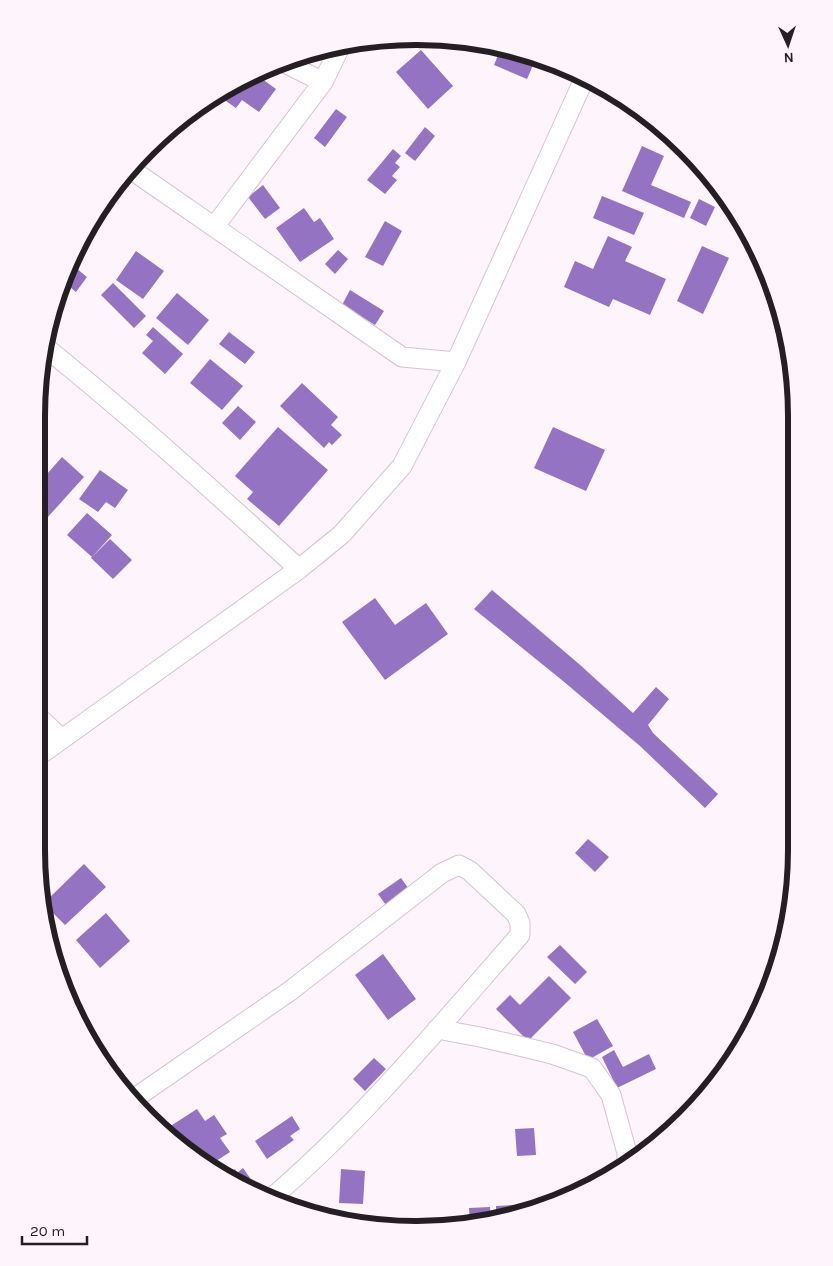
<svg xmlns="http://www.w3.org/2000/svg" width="833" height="1266" viewBox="0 0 833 1266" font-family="Karla,sans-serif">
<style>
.building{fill:#9473c3}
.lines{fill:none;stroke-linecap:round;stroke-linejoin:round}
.minor-casing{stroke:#d5c3d1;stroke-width:21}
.minor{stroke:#fff;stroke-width:19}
.rim{fill:none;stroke:#251e23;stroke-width:6}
</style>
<rect width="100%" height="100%" fill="#fdf5fb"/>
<path class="building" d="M501 48 537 56 527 79 494 65Z
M421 50 453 86 428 109 396 72Z
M254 73 276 89 259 112 242 100 236 108 220 97 225 90Z
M336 109 347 117 325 147 314 138Z
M425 127 435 136 415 161 405 153Z
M642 146 664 156 651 185 691 202 684 218 622 191Z
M393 149 401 156 395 163 400 167 392 176 397 180 385 194 367 180Z
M263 185 280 208 265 219 248 197Z
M602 196 644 213 634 235 593 218Z
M699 199 715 207 706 226 690 218Z
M304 208 314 222 320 218 334 239 300 262 276 228Z
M385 221 402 231 383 266 365 257Z
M608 236 632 247 625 261 666 279 650 315 613 299 609 307 564 287 575 261 593 269Z
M702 246 729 258 703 314 677 301Z
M338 250 348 259 335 274 325 264Z
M136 251 164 271 143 299 116 280Z
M71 264 87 277 76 292 65 283Z
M113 283 146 316 134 328 101 295Z
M350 290 384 311 375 325 342 305Z
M177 293 209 320 188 345 156 318Z
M153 327 183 354 165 374 142 353 153 341 146 335Z
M229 332 255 352 245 364 219 344Z
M210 359 243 386 222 410 190 383Z
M302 383 338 417 331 425 342 435 332 445 329 442 324 448 280 406Z
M39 399 47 405 39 416Z
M238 406 256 422 240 440 222 423Z
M278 427 328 470 279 526 247 499 253 492 235 476Z
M553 427 605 450 586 491 534 468Z
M62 457 84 477 47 518 39 511V483Z
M100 470 128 490 115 508 106 502 98 512 79 499Z
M87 513 112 535 92 557 67 535Z
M110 539 132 560 113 579 91 558Z
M492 590 579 664 633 713 656 687 669 699 648 725 653 733 718 794 705 808 640 746 563 681 474 609Z
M375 598 395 625 426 603 448 634 385 680 342 622Z
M588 839 609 857 595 872 575 853Z
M84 864 106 887 65 925 45 905V902Z
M401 878 411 892 388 908 378 894Z
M106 913 130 941 100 968 76 940Z
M560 945 587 972 575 984 547 957Z
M383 954 416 999 388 1020 355 975Z
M549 976 571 998 528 1041 496 1009 510 995 520 1005Z
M597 1019 613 1046 588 1060 573 1032Z
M614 1050 623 1067 649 1054 656 1069 617 1088 602 1057Z
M374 1058 386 1069 365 1091 353 1079Z
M197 1109 205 1121 214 1115 227 1134 220 1138 230 1152 210 1165 185 1151 169 1127Z
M292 1116 300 1129 290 1136 294 1140 267 1159 255 1141Z
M534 1128 536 1155 517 1156 515 1129Z
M243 1168 250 1178 245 1183 249 1188 227 1175 235 1169 237 1173Z
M341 1169 365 1171 363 1204 339 1203Z
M532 1204V1207L496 1220V1206Z
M490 1207 491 1222 470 1224 469 1208Z
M415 1222 432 1223V1226L414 1227Z"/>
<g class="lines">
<g class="minor-casing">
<path id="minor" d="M283 62 323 82
M129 168 402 357 456 362
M214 227 323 82 341 45
M45 347C133 418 216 493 299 569
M37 716 62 739
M37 757 299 569 342 534 402 466 456 362 585 77
M437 1029 480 1037 515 1045 552 1054 592 1068 611 1095 627 1153V1162
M135 1098 290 991 442 873 459 865 470 871 516 914 520 923V935C440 1026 362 1121 269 1200"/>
</g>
<use href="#minor" class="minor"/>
</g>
<path d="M0 0H833V1266H0ZM416 45H417A371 371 0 0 1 788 416V850A371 371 0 0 1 417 1221H416A371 371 0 0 1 45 850V416A371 371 0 0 1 416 45Z" fill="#fdf5fb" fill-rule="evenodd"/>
<path class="rim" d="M416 45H417A371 371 0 0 1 788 416V850A371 371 0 0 1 417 1221H416A371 371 0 0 1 45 850V416A371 371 0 0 1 416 45Z"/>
<g transform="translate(788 45) rotate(177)" stroke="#fdf5fb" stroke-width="4" paint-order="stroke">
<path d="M0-4L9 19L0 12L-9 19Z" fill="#251e23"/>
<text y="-8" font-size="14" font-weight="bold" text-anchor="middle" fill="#251e23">N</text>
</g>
<path d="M22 1236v8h65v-8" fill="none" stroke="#251e23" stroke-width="2.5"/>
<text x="30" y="1236" font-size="15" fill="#251e23" stroke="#fdf5fb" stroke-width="4" paint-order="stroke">20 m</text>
</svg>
